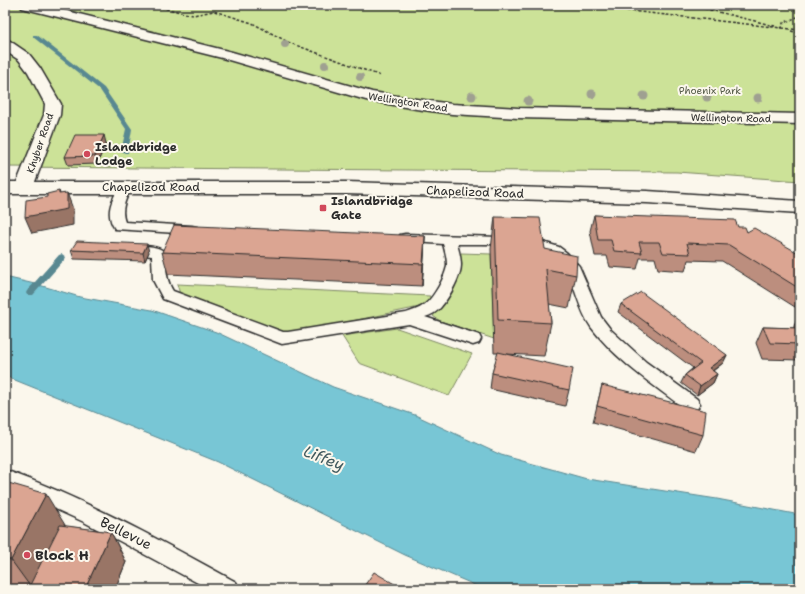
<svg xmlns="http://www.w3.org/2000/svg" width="805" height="594" viewBox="0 0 805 594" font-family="'Shantell Sans',sans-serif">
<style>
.green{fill:#cce298;stroke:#7c8662}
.water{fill:#78c6d5;stroke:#598891}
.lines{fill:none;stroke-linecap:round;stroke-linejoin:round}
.stream{fill:#598891;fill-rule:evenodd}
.lane-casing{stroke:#2b2b2b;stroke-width:3}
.street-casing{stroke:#2b2b2b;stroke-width:3}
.secondary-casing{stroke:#2b2b2b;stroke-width:3}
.path{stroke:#2b2b2b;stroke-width:1.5;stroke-dasharray:3 2;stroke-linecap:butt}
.lane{fill:#fbf7ec;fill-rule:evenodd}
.street{fill:#fbf7ec;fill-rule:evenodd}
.secondary{fill:#fbf7ec;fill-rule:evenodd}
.tree{fill:#9fa091}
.wall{fill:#bc8e7e;stroke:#2b2b2b}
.shaded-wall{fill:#997466;stroke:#2b2b2b}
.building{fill:#dba592;stroke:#2b2b2b}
.poi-dot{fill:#d1495b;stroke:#fbf7ec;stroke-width:1.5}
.labels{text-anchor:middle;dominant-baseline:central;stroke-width:4;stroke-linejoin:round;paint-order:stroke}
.far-park-label{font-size:10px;fill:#535946;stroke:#fbf7ec}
.far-street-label{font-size:10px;fill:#2b2b2b;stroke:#fbf7ec}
.poi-label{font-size:12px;font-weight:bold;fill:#2b2b2b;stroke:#fbf7ec;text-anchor:start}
.street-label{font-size:12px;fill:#2b2b2b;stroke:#fbf7ec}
.near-street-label{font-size:14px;fill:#2b2b2b;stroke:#fbf7ec}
.near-poi-label{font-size:14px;font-weight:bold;fill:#2b2b2b;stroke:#fbf7ec;text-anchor:start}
.near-water-label{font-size:16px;font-style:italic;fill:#425a5e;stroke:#fbf7ec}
</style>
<rect width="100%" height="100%" fill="#fbf7ec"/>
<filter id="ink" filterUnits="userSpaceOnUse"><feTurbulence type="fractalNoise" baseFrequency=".025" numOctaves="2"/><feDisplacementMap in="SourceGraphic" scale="8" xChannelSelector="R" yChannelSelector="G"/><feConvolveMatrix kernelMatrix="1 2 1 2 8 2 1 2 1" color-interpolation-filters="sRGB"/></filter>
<g filter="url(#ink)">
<path class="green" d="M5 5H800V181L677 172 5 167Z
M461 253 491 254 494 339 440 321 433 316 453 291 460 272Z
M177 284 430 296 429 305 285 335 180 294Z
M397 328 472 354 449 396 359 363 342 336Z"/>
<path class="water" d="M5 277 39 285 80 297 152 310 216 332 333 387 415 415 501 455 587 479 717 499 800 515V589H484L405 555 218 462 5 376Z"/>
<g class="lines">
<path class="stream" d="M33 35H37L104 88 132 129 128 153H125L121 151 126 129 100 90 33 37Z
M62 254 66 257 65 259 33 295H27L26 293 27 291 59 255Z"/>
<g class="lane-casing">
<path id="lane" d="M125 183 130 184 131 187C126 199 120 209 125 222L192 226 197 227 199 230 197 233 192 234 115 229C105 214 111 202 119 187L120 184Z
M405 234 530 238 559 247 567 253 579 266 601 317 611 330 646 362 697 399 700 404 697 409 691 411 685 409C652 384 616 360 591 327 579 310 576 289 567 271 549 238 489 245 457 244 459 251 461 258 461 265 461 277 448 299 441 307 436 313 431 315 425 317L479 335 481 339 479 343 473 345 409 324 282 344 163 299 153 280 152 256 125 253 123 250 125 247C133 245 164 244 166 255 167 258 166 261 166 264 166 274 168 283 173 291L283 332H288L406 313C412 311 419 309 424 305 433 299 446 276 447 265 447 257 445 251 443 244L400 241 398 238 400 235Z
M5 470C86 499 161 541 236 582L239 589H209L84 522 5 486Z"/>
</g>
<g class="street-casing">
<path id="street" d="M20 5H43L232 52 372 92 416 99 452 104 518 108 800 114V124L518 118 452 114 416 109 366 100 222 58 22 8Z
M5 40 10 41 29 54 40 68 61 104 60 115 33 187 31 191 24 193 17 191 15 187 44 115 45 104 28 72 19 60 5 51Z"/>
</g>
<g class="secondary-casing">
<path id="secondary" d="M5 182H346L647 191 800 201V213L647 203 346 194H5Z"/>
</g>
<path class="path" d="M151 5 193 15 214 11 252 23 290 43 381 76
M577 5 782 28 783 23 800 16
M690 5 775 26
M782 28 800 30
M791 31 800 33"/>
<use href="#lane" class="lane"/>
<use href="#street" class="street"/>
<use href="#secondary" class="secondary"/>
</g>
<g class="tree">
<circle cx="285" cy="44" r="4"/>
<circle cx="325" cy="65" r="4"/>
<circle cx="360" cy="77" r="4"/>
<circle cx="592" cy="94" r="4.5"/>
<circle cx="472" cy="96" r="4.5"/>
<circle cx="644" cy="96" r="4.5"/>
<circle cx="707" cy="97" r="4.5"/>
<circle cx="758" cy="98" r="4.5"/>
<circle cx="528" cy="101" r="4.5"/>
</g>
<path class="wall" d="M106 143 97 164 68 165 65 157Z
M594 215 738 227 747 232 800 254V303L795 307 722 261 688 260 685 271 658 269 655 258H640L637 269 610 267 607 256H595L590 231Z
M495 217 545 249 576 275 569 308 549 304 551 323 544 356 506 354 569 390 565 406 490 389 492 373 498 353H494L491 249Z
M425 236 424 258 422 286 168 274 162 252Z
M71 250 149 252 145 261 74 259Z
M621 304 727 355 723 363 713 371 717 374 713 383 697 395 681 383 685 375 693 368 618 312Z
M800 313V360L762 359 756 343 763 327 794 328V326Z
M602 385 703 435 696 451 593 422Z
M5 482 65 525 64 526 111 532 126 562 115 589H27L5 585Z"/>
<path class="shaded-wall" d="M104 135 106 143 97 164 95 156Z
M59 191 65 207 67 193 73 209V225L32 233 25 217 59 194Z
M425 236 424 258 422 286 423 264Z
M147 244 149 252 145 261 143 253Z
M800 296V303L795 307Z
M727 355 723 363 705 376 709 368Z
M717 374 713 383 697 395 700 386Z
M46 494 65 525 33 589H32L11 560Z
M111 532 126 562 115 589H85Z"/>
<path class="building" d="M75 135H104L95 156 65 157Z
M59 191V194L67 193V209L25 217 26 200 47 197V194Z
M594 215 735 220 738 227H745L747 232 754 228 800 254V289L729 245 687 243 690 254 663 253 659 242H639L642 253 614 251 611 240H598Z
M495 217 540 218 545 249 577 256 576 275 546 269 551 323 498 320Z
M174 225 425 236 423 264 162 252Z
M77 241 147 244 143 253 71 250Z
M641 292 727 355 709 368 717 374 700 386 685 375 701 363 621 304Z
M763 327 800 328V344L770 343Z
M498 352 573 369 569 390 492 373Z
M602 385 706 411 703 435 597 406Z
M5 482 46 494 11 560 5 559Z
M60 525 111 532 85 589H28Z
M374 572 403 589H362Z"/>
</g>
<g class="poi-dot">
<circle cx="87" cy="154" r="4"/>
<rect x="319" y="204" width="8" height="8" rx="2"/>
<circle cx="27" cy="555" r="4"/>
</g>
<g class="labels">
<g class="far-park-label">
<text x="710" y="90">Phoenix Park</text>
</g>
<g class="far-street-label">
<text transform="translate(408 102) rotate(9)">Wellington Road</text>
<text transform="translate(731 118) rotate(1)">Wellington Road</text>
<text transform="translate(40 143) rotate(-71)">Khyber Road</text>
</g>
<g class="poi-label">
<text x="95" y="147">Islandbridge<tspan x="95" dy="14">Lodge</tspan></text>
<text x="331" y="201">Islandbridge<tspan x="331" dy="14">Gate</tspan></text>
</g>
<g class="street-label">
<text x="151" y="187">Chapelizod Road</text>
<text transform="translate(475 192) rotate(2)">Chapelizod Road</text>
</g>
<g class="near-street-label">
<text transform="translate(126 533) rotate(26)">Bellevue</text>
</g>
<g class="near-poi-label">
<text x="35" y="555">Block H</text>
</g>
<g class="near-water-label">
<text transform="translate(324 458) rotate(22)">Liffey</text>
</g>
</g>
<rect width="805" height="594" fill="none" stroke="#fbf7ec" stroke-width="20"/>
<rect x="10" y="10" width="785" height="574" fill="none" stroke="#2b2b2b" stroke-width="1.5" filter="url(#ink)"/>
</svg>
